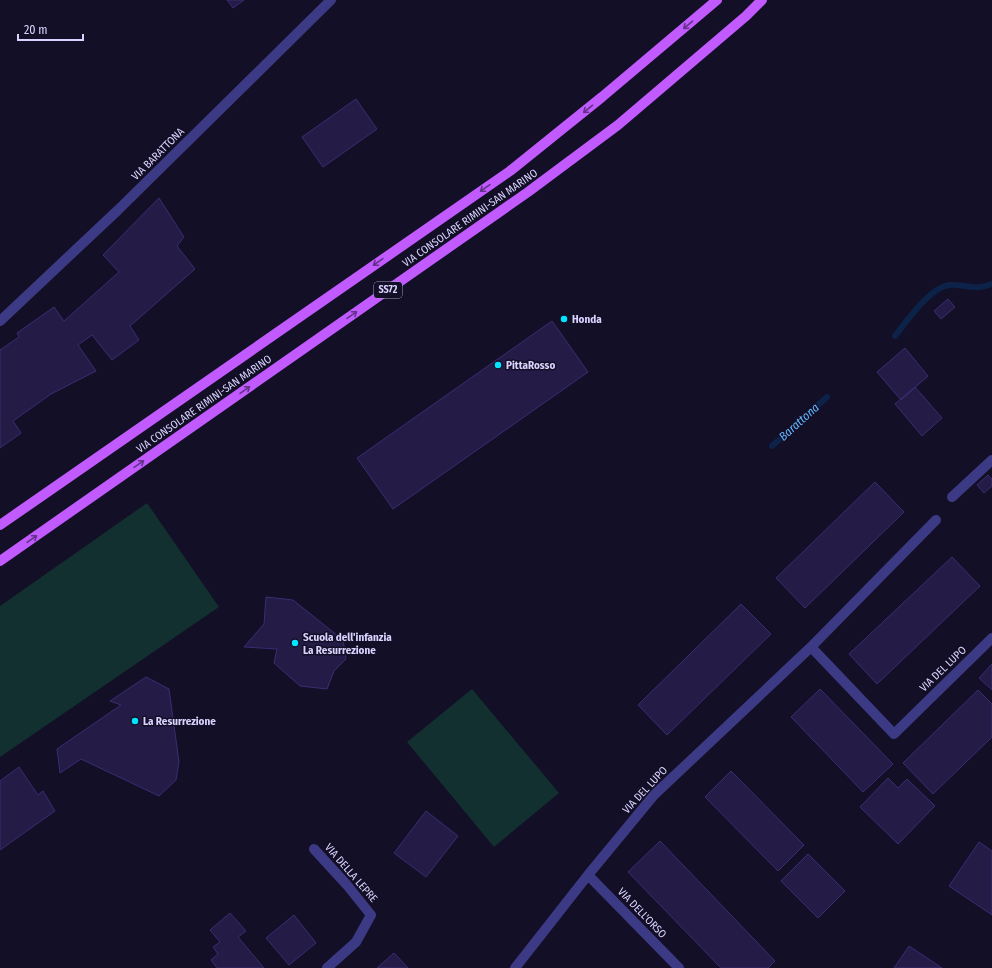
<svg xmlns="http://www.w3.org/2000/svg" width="992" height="968" viewBox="0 0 992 968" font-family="'Fira Sans Condensed',sans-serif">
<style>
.green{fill:#12302f}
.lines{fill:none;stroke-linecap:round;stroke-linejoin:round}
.stream{stroke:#0c2248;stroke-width:6}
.building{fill:#241b47;stroke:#3b2d73}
.minor{stroke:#3d3a85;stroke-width:10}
.primary{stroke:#c25bff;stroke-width:10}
.oneway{stroke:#623188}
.poi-dot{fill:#00e5ff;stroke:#130f26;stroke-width:1.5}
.labels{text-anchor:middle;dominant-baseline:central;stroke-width:3;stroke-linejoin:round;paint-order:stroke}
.shield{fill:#130f26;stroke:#9e99be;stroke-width:1}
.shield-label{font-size:10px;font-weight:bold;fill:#d9d4ff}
.street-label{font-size:11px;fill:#d9d4ff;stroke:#130f26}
.poi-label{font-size:11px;font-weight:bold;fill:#d9d4ff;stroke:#130f26;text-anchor:start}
.water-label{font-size:12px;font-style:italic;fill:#62b6ff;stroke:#130f26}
</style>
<rect width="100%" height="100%" fill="#130f26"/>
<path class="green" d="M147 503 219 607 0 757V606Z
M472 689 559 793 494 847 407 742Z"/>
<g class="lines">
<path class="stream" d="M895 336C907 321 929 288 949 285 960 284 969 288 980 287 984 287 988 285 992 284
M772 446 827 397"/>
</g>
<path class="building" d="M227 0H244L233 8Z
M356 99 377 129 323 167 302 137Z
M159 198 184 237 177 246 195 269 130 326 139 340 112 360 92 335 78 345 96 371 51 394 13 421 21 433 0 448V350L19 337 17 333 54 307 64 321 119 272 103 255Z
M948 299 955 307 941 319 934 311Z
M552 321 588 372 393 509 357 458Z
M905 348 928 376 901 400 877 372Z
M915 387 942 418 922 436 895 404Z
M988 475 992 479V486L984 493 977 485Z
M875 482 904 512 805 608 776 578Z
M952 557 980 586 877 684 849 654Z
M266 597 293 600 343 640 346 659 334 671 327 689 300 686 274 663 277 649 244 647 264 624Z
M741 604 771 634 667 735 638 705Z
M992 664V690L979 678Z
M146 677 169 689 179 762 176 780 159 796 81 759 60 773 57 749 121 705 110 701Z
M820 689 893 764 863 792 791 717Z
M978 690 992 704V737L933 794 903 763Z
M19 767 38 795 43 791 55 811 0 850V781Z
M731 771 804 845 778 871 705 797Z
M888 778 898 788 907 779 935 806 898 844 860 807Z
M426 811 458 836 426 877 394 853Z
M660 841 775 961 768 968H721L628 872Z
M979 842 992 851V915L949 886Z
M808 854 845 891 818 918 781 881Z
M230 913 246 931 238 937 264 968H217L211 960 218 954 213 947 220 942 210 930Z
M294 915 316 943 289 965 266 938Z
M909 946 942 968H894Z
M394 953 408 968H377Z"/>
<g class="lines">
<path class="minor" d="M0 321 118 210 331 0
M952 497 992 460
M811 647 894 734 992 638
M314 849 347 885 371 915 356 942 327 968
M588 875 679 968
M515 968 588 875 654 795 811 647 936 520"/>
<path class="primary" d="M0 525 510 171 602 97 717 0
M0 561 528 192 618 125 746 16 762 0"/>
</g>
<defs><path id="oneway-shaft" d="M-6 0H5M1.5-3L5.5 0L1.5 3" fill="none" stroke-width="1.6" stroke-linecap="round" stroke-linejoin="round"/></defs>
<g class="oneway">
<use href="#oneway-shaft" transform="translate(688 25) rotate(140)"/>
<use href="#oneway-shaft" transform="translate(588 109) rotate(141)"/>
<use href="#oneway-shaft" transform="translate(485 188) rotate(145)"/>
<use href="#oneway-shaft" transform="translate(378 262) rotate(145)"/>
<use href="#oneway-shaft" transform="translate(352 315) rotate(-35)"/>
<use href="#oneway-shaft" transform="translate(245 390) rotate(-35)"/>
<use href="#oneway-shaft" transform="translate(139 464) rotate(-35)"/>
<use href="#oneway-shaft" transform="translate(32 539) rotate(-35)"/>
</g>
<g class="poi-dot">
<circle cx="564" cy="319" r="4"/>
<circle cx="498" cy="365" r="4"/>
<circle cx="295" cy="643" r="4"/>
<circle cx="135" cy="721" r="4"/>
</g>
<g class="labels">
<rect class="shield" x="374" y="282" width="28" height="16" rx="3"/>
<g class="shield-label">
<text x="388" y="290">SS72</text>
</g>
<g class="street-label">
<text transform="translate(158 154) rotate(-45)">VIA BARATTONA</text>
<text transform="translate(470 218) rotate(-35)">VIA CONSOLARE RIMINI-SAN MARINO</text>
<text transform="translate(204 404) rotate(-35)">VIA CONSOLARE RIMINI-SAN MARINO</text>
<text transform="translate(943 669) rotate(-44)">VIA DEL LUPO</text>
<text transform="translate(645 790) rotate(-47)">VIA DEL LUPO</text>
<text transform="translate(351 873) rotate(49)">VIA DELLA LEPRE</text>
<text transform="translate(642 913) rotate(46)">VIA DELL'ORSO</text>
</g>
<g class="poi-label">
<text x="572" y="319">Honda</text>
<text x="506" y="365">PittaRosso</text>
<text x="303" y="637">Scuola dell'infanzia<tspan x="303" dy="13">La Resurrezione</tspan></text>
<text x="143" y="721">La Resurrezione</text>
</g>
<g class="water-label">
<text transform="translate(799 422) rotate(-42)">Barattona</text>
</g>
</g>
<path d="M18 34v6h65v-6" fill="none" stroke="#d9d4ff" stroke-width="2"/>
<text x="24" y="34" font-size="12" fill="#d9d4ff" stroke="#130f26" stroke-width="3" paint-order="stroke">20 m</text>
</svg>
